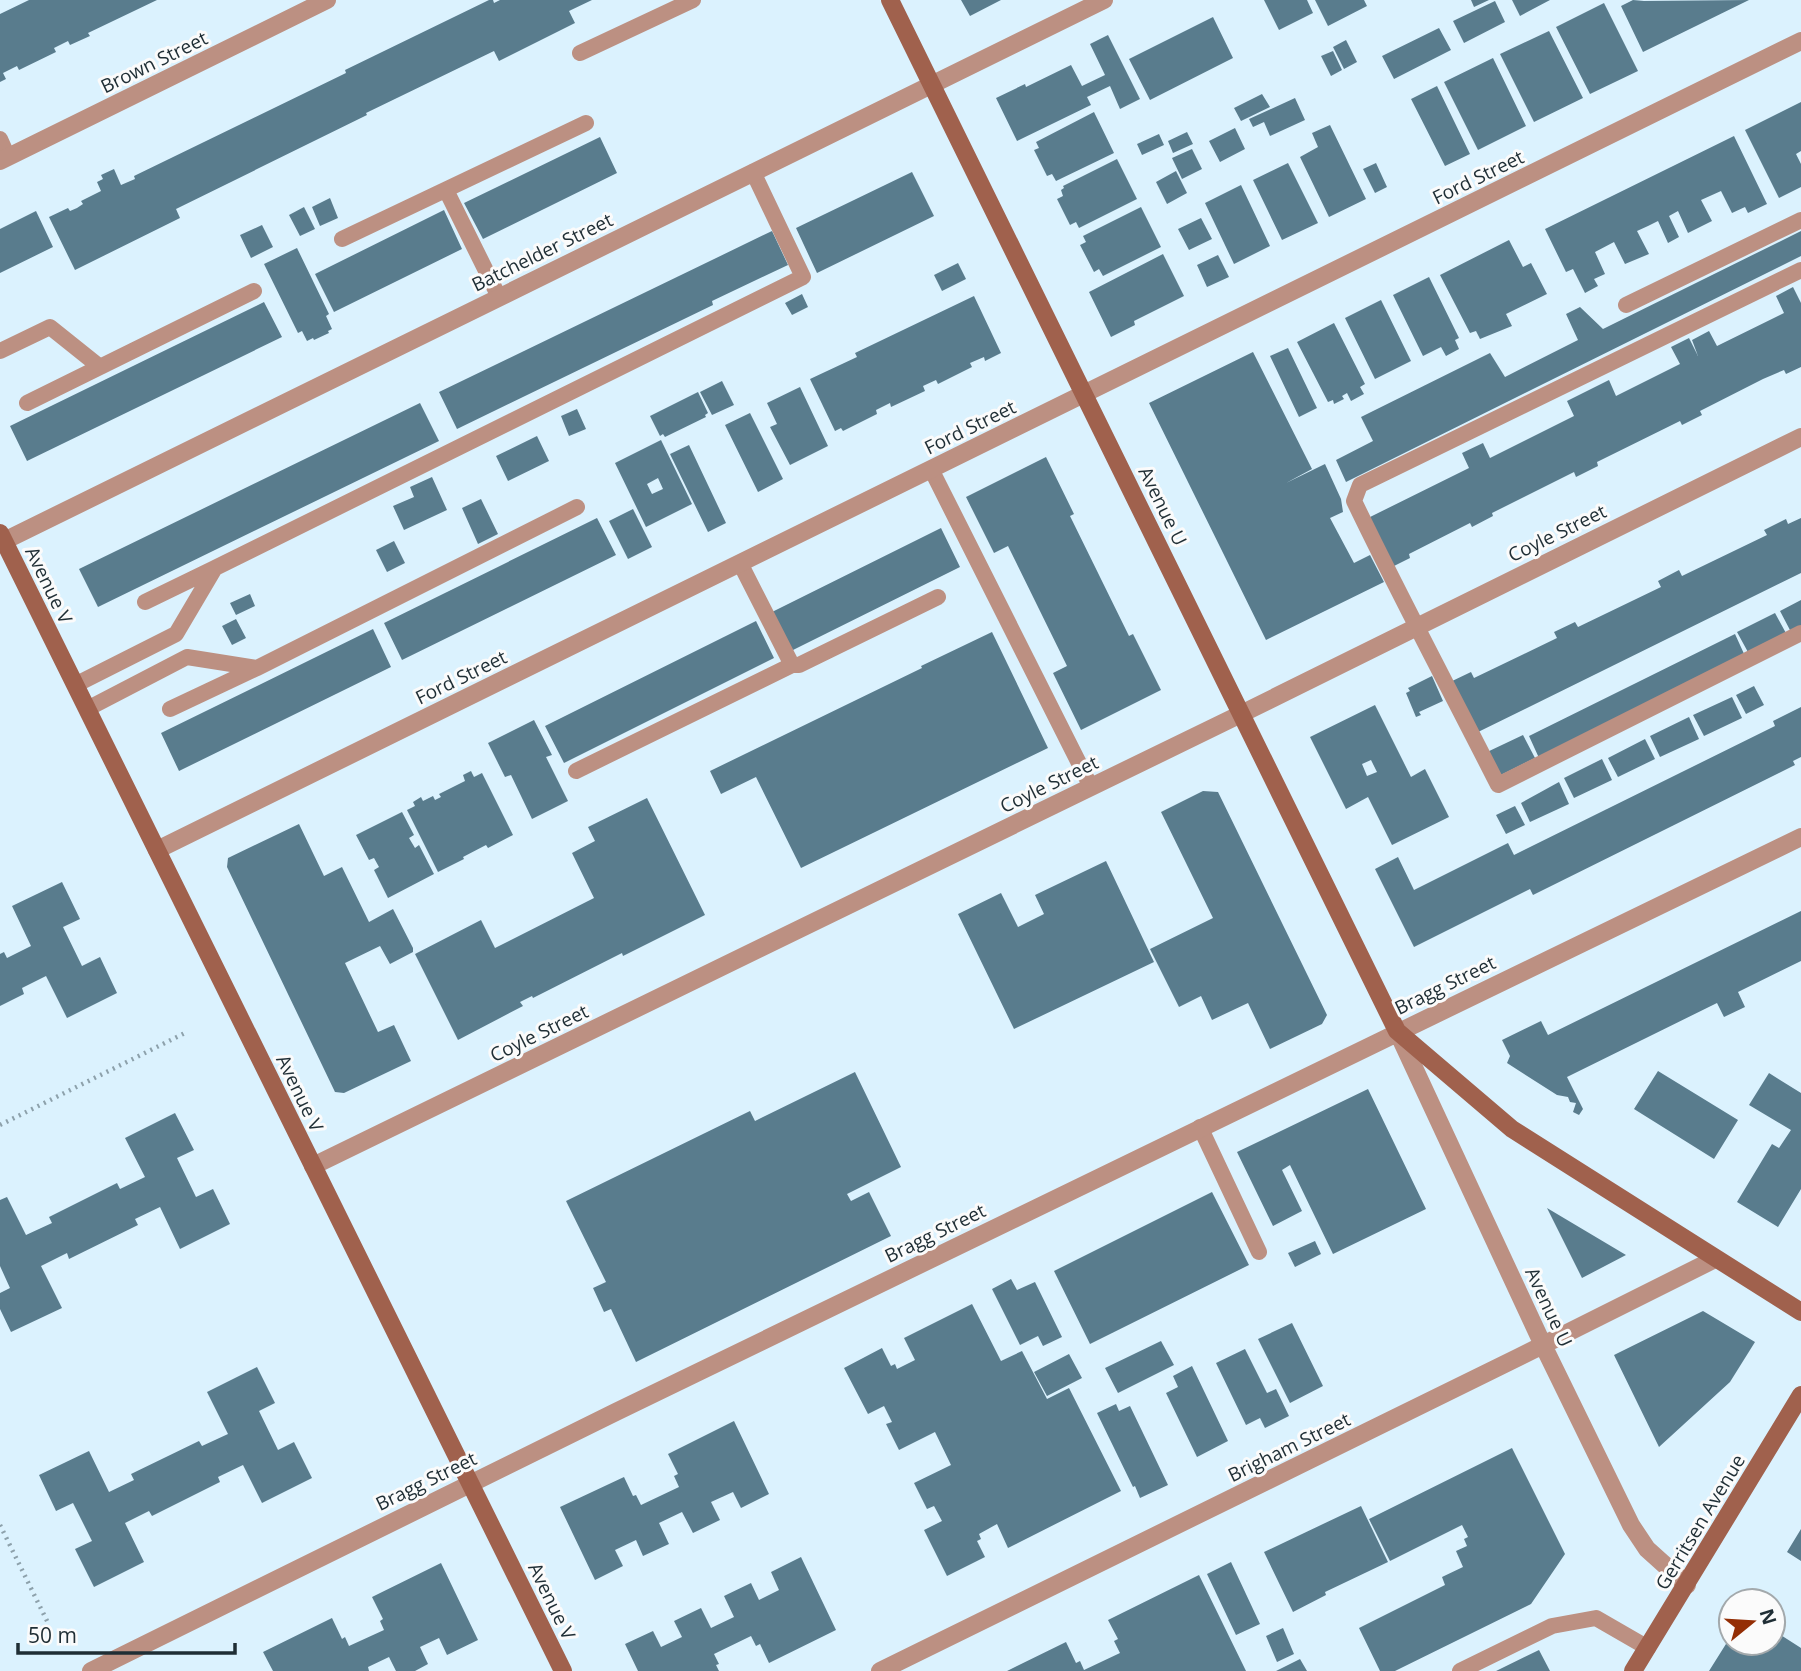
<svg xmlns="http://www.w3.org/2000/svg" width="1801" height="1671" viewBox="0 0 1801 1671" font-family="'Open Sans',sans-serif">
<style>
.building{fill:#597c8d;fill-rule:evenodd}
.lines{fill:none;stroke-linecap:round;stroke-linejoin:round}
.path{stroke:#8da1ab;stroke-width:4.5;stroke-dasharray:2 5;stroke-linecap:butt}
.service{stroke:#bc9082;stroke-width:16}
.minor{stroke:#bc9082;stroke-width:18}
.secondary{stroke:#a0614d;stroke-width:18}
.labels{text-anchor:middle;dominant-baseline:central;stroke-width:6;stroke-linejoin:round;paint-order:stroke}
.street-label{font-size:19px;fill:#1f2e35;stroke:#fbfbfb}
</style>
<rect width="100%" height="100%" fill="#dbf2fe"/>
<path class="building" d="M29 0H157L88 33 90 36 70 45 68 41 54 48 56 52 19 70 17 66 3 73 6 79 0 82V14Z
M489 0H493L494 3 500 0H592L569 11 575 23 499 61 494 51 366 113 367 115 176 209 180 218 75 270 49 217 68 208 70 211 77 208 83 204 81 201 101 191 97 182 103 179 101 175 114 169 121 185 135 179 134 176 346 73 345 70Z
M961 0H1001L970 16Z
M1264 0H1307L1313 13 1279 30Z
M1315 0H1364L1367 6 1328 26Z
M1471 0H1489L1474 7Z
M1512 0H1550L1520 16Z
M1633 0 1644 1 1749 0 1643 52 1621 6Z
M1495 1 1505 22 1464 43 1453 21Z
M1604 3 1638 71 1590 94 1556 27Z
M1213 17 1233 58 1150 100 1129 59Z
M1439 28 1451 50 1394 79 1382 56Z
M1549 31 1583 98 1534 122 1500 54Z
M1108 35 1140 99 1120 109 1110 86 1087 97 1091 105 1017 141 996 98 1025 84 1026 87 1071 65 1082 86 1105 75 1090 44Z
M1346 40 1357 62 1344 69 1333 47Z
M1333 51 1342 70 1331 76 1321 56Z
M1493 58 1526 126 1478 150 1444 82Z
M1437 86 1470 154 1445 166 1411 99Z
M1262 94 1270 107 1241 121 1234 108Z
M1295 98 1305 120 1270 136 1264 122 1253 127 1249 119Z
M1801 102V151L1796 154 1801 164V187L1779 198 1745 130Z
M1094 112 1114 153 1056 181 1052 174 1047 176 1034 150 1039 148 1036 142Z
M1330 125 1366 199 1329 217 1300 157 1318 147 1312 133Z
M1235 128 1245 149 1220 162 1209 141Z
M1187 132 1193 144 1173 153 1168 141Z
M1159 134 1164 145 1142 155 1137 144Z
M1734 136 1767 204 1748 213 1745 207 1732 213 1721 191 1701 200 1712 221 1688 233 1678 211 1669 216 1679 237 1668 243 1658 221 1648 226 1637 231 1649 254 1625 264 1614 242 1595 252 1605 274 1594 279 1598 286 1585 293 1573 269 1566 272 1545 229Z
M600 137 617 173 483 239 464 203Z
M1192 149 1202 169 1182 179 1172 158Z
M1117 159 1137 199 1079 228 1076 222 1070 225 1057 199 1063 196 1061 190 1064 188 1063 186Z
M1288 163 1318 223 1282 240 1253 180Z
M1376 163 1387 187 1375 193 1363 169Z
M1176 171 1187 193 1167 204 1156 182Z
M912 172 934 216 817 273 796 228Z
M1241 185 1270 246 1234 264 1205 203Z
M330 198 338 218 320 226 312 207Z
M304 207 315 229 300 236 289 215Z
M1141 207 1161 247 1103 276 1099 269 1094 272 1080 245 1086 242 1083 236Z
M444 210 462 249 334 312 315 274Z
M36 211 53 247 0 273V229Z
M1201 218 1212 239 1189 250 1178 229Z
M262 225 273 247 251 258 240 235Z
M772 231 788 265 712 301 713 305 457 429 439 392Z
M1801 231V256L1346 482 1336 460 1373 441 1361 417 1490 353 1505 377 1578 340 1566 314 1580 307 1603 329Z
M1509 240 1523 267 1531 263 1547 294 1506 314 1512 326 1480 339 1476 331 1470 333 1440 275Z
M297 248 329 314 326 316 332 329 328 331 329 333 314 340 313 338 307 341 302 331 298 333 264 264Z
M1163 254 1184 296 1134 321 1135 325 1111 337 1089 292Z
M1218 255 1229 277 1207 287 1197 265Z
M958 263 966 279 942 291 934 275Z
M1429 277 1459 338 1455 340 1459 349 1446 356 1441 347 1423 356 1393 295Z
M1793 287 1801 303V367L1786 374 1784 370 1763 379 1700 411 1702 415 1682 425 1680 421 1597 462 1598 466 1576 477 1574 472 1492 513 1493 516 1472 527 1470 523 1409 554 1410 558 1390 568 1366 519 1469 468 1462 453 1483 443 1490 458 1574 416 1567 401 1609 380 1616 396 1680 364 1671 347 1689 338 1698 356 1692 340 1709 331 1717 346 1782 314 1784 313 1776 296Z
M802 294 808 307 792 315 785 303Z
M974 296 1001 353 985 361 984 357 970 363 972 367 938 384 936 380 923 386 925 391 891 407 890 403 876 410 877 414 843 431 841 428 835 431 810 379 857 357 855 353Z
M1381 300 1411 361 1375 379 1345 318Z
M264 302 282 337 27 461 10 426Z
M1334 323 1365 384 1360 387 1364 394 1351 401 1347 393 1342 396 1344 399 1334 404 1333 400 1328 402 1297 342Z
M1288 348 1317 408 1299 417 1270 356Z
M1253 352 1312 469 1286 483 1325 464 1341 499 1343 512 1330 518 1354 563 1370 555 1384 582 1266 640 1149 403Z
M722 381 734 405 712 415 700 392Z
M800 387 828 446 790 465 770 427 777 424 767 403Z
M698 392 708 413 705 415 706 417 665 437 663 434 660 436 650 416Z
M420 403 439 441 98 607 79 569Z
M577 409 586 429 569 436 561 416Z
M750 413 783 479 758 492 725 425Z
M537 436 549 461 508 481 496 456Z
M661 440 692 504 646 527 615 463ZM658 478 663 489 652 494 647 484Z
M689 445 726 523 708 532 670 454Z
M1046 457 1074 514 1070 516 1129 636 1133 634 1161 690 1081 730 1053 673 1067 666 1008 546 994 553 966 497Z
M432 477 447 510 404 530 393 506 414 497 410 487Z
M481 499 498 534 478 544 462 508Z
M633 509 652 547 628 559 609 521Z
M597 518 616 555 402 660 384 623Z
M1801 518V573L1474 734 1448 683 1471 672 1474 678 1557 638 1554 632 1575 622 1578 627 1661 587 1658 581 1679 570 1682 576 1767 535 1764 530 1786 519 1788 524Z
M941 528 960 567 791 651 772 612Z
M394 541 405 563 387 572 376 550Z
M250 594 255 606 236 615 230 603Z
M1801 600V627L1791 632 1780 611Z
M1775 613 1787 635 1749 654 1737 632Z
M236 619 246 638 232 645 222 626Z
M756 621 774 658 564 763 545 726Z
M373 629 391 667 179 771 161 733Z
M992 632 1048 748 801 868 756 777 721 794 710 771 922 668 921 666Z
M1735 634 1745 656 1539 758 1529 736Z
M1432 676 1443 701 1419 712 1421 715 1416 717 1406 693 1410 691 1408 688Z
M1754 686 1764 705 1746 714 1736 695Z
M1732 697 1742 718 1704 736 1693 715Z
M1375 705 1411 777 1425 769 1449 817 1392 845 1368 797 1346 809 1310 737ZM1371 760 1377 772 1367 776 1362 764Z
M1801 707V757L1793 761 1795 765 1533 895 1530 889 1414 947 1375 869 1398 857 1414 890 1508 843 1514 855 1775 726 1773 721Z
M1689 717 1699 739 1660 757 1650 736Z
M534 720 552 755 546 757 568 801 532 819 511 775 505 777 488 743Z
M1523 735 1535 758 1497 777 1485 753Z
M1645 739 1655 759 1618 777 1608 758Z
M1602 759 1612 780 1574 798 1564 778Z
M471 771 474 777 482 773 513 835 488 848 486 845 463 857 464 859 438 872 407 810 415 806 413 802 421 797 423 801 433 796 435 800 441 797 439 794 465 781 463 775Z
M1559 782 1569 804 1530 822 1521 803Z
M1203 791 1218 792 1327 1015 1322 1024 1270 1049 1248 1003 1212 1020 1201 996 1179 1007 1150 949 1213 918 1161 812Z
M647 798 705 915 623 956 622 953 533 998 532 996 520 1002 523 1006 458 1040 415 954 481 920 495 948 594 898 572 853 595 841 588 827Z
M1515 806 1525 825 1506 834 1496 815Z
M402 812 414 835 409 838 415 848 419 845 434 874 388 898 374 870 379 867 374 858 369 860 356 835Z
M299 824 324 876 342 867 369 922 393 909 413 948V952L390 964 380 946 345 963 378 1032 394 1025 411 1061 344 1093 335 1092 227 867 228 858Z
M1106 861 1154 962 1014 1029 958 914 1001 893 1018 927 1044 914 1035 895Z
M62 882 80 919 63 927 82 966 100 957 117 993 67 1018 46 976 22 988 24 994 0 1006V954L4 952 7 958 31 946 12 906Z
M1801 911V961L1738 992 1745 1007 1724 1017 1717 1003 1567 1077 1583 1109 1579 1115 1573 1112 1576 1103 1570 1102 1568 1097 1557 1095 1507 1063 1510 1056 1502 1040 1541 1021 1548 1035Z
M1658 1071 1738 1120 1714 1159 1634 1109Z
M855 1072 901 1167 847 1194 851 1201 869 1192 891 1236 636 1362 611 1309 604 1312 593 1288 606 1282 566 1201 750 1111 755 1121Z
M1769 1073 1801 1093V1189L1778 1227 1737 1202 1772 1144 1779 1148 1791 1130 1749 1105Z
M1368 1089 1426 1209 1333 1254 1290 1165 1282 1170 1302 1211 1273 1226 1237 1152Z
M175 1113 194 1150 177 1158 196 1197 213 1189 230 1224 180 1249 160 1207 135 1219 138 1225 69 1259 67 1253 41 1266 62 1308 11 1332 0 1309V1293L10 1288 0 1266V1200L7 1197 26 1235 52 1223 49 1217 117 1183 120 1189 145 1177 125 1138Z
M1212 1192 1249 1265 1090 1344 1054 1271Z
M1547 1208 1626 1255 1582 1278Z
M1315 1241 1321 1254 1295 1267 1288 1253Z
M1011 1279 1017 1290 1035 1282 1062 1337 1043 1346 1038 1336 1020 1345 992 1289Z
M972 1304 1001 1361 1022 1351 1047 1399 1069 1388 1121 1491 1008 1548 997 1524 979 1534 981 1539 977 1541 985 1557 947 1576 924 1530 942 1521 934 1506 927 1509 914 1483 951 1465 935 1432 899 1450 886 1424 892 1422 884 1406 868 1414 844 1368 882 1348 891 1366 895 1364 897 1369 915 1360 904 1338Z
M1703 1311 1755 1342 1730 1382 1659 1447 1614 1355Z
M1292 1323 1323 1386 1290 1403 1258 1339Z
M1161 1341 1174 1365 1118 1393 1105 1368Z
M1245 1349 1267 1393 1276 1389 1289 1416 1265 1428 1260 1418 1246 1425 1216 1363Z
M1069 1354 1082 1378 1047 1396 1034 1372Z
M1192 1366 1228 1441 1197 1457 1166 1393 1178 1387 1173 1376Z
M257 1367 275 1403 259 1411 278 1450 294 1442 312 1478 262 1503 243 1465 218 1477 220 1482 152 1516 149 1511 125 1523 144 1562 94 1587 75 1549 92 1541 73 1503 56 1511 39 1475 89 1451 109 1492 134 1480 131 1474 199 1441 202 1446 228 1434 207 1392Z
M1116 1404 1119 1411 1130 1406 1168 1485 1140 1498 1135 1486 1133 1487 1097 1413Z
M734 1421 769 1494 741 1508 733 1492 711 1502 720 1520 693 1533 682 1512 659 1523 669 1544 643 1556 636 1540 615 1550 623 1566 595 1580 560 1507 624 1477 633 1496 636 1495 641 1505 679 1487 674 1476 678 1474 668 1454Z
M1512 1448 1565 1554 1531 1604 1395 1671H1380L1359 1628 1445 1585 1442 1577 1463 1567 1456 1551 1467 1546 1464 1539 1468 1537 1462 1525 1390 1561 1369 1519Z
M1361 1506 1388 1562 1325 1592 1326 1595 1293 1612 1264 1552Z
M1801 1529V1561L1787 1552Z
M801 1557 836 1630 769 1663 760 1644 756 1646 751 1636 714 1654 719 1664 716 1665 719 1671H638L625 1644 653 1631 661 1647 682 1637 674 1621 701 1608 711 1628 734 1617 724 1596 751 1583 759 1600 779 1590 771 1572Z
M1231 1562 1260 1624 1236 1635 1207 1574Z
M441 1563 478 1640 447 1655 439 1638 420 1647 428 1664 415 1671H396L389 1657 368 1667 369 1671H273L263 1652 332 1618 342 1639 345 1637 349 1646 384 1630 380 1621 383 1619 372 1597Z
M1199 1575 1246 1671H1007L1066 1642 1076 1663 1080 1661 1084 1670 1120 1653 1114 1641 1118 1639 1108 1620Z
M1283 1628 1294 1654 1277 1662 1266 1636Z
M1773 1630 1801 1648V1671H1709L1731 1636V1643H1773Z
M1539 1650 1550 1671H1496Z
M1300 1659 1307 1671H1276Z"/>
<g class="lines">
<path class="path" d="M0 1125 185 1033
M0 1525 49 1625"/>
<path class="service" d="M580 53 693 0
M0 139 8 157
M446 190 499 297
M342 239 586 123
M1801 270 1360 485 1354 501C1400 597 1450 690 1498 785L1801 633
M1626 305 1801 220
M0 351 50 327 100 367
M27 403 254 291
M931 469 1091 787
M740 563 792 665H799L938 597
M145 602 215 568
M75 685 176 634 215 568 803 277 753 172
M87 709 187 657 257 668 577 507
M170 709 257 668
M576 771 792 665
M1200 1127 1259 1252
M1460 1671 1552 1626 1596 1618 1648 1648"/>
<path class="minor" d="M0 161 327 0
M0 543 1104 0
M157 850 1801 41
M1397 1031 1543 1345 1631 1525 1647 1549 1687 1585
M313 1166 1241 714 1801 437
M91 1671C659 1389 1229 1112 1801 837
M880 1671 1519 1357 1715 1259"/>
<path class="secondary" d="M890 0 1397 1031 1512 1129 1801 1312
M0 533 563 1671
M1633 1671 1801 1395"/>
</g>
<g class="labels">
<g class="street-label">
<text transform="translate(154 62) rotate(-26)">Brown Street</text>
<text transform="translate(1478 177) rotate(-26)">Ford Street</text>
<text transform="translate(542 252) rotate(-26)">Batchelder Street</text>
<text transform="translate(970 427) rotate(-26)">Ford Street</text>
<text transform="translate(1163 506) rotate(64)">Avenue U</text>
<text transform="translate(1557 533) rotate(-26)">Coyle Street</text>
<text transform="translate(49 585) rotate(64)">Avenue V</text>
<text transform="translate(461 677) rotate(-26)">Ford Street</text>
<text transform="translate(1049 784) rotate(-26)">Coyle Street</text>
<text transform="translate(1445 985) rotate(-26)">Bragg Street</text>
<text transform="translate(539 1033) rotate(-26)">Coyle Street</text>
<text transform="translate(300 1093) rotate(64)">Avenue V</text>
<text transform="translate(935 1233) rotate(-26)">Bragg Street</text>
<text transform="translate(1549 1307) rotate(65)">Avenue U</text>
<text transform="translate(1289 1447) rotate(-26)">Brigham Street</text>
<text transform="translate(426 1481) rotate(-26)">Bragg Street</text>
<text transform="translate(1700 1522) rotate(-59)">Gerritsen Avenue</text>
<text transform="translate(552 1601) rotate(64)">Avenue V</text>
</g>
</g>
<g transform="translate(1752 1622) rotate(72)"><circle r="33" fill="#fbfbfb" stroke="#a3a9ac" stroke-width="2"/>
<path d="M0-5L12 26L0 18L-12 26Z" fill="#942e05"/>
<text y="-10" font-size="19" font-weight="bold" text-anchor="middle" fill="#1f2e35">N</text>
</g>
<path d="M18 1643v10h217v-10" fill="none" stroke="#1f2e35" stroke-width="3.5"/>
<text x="28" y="1643" font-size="21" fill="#1f2e35" stroke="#fbfbfb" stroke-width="5" paint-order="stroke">50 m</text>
</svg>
